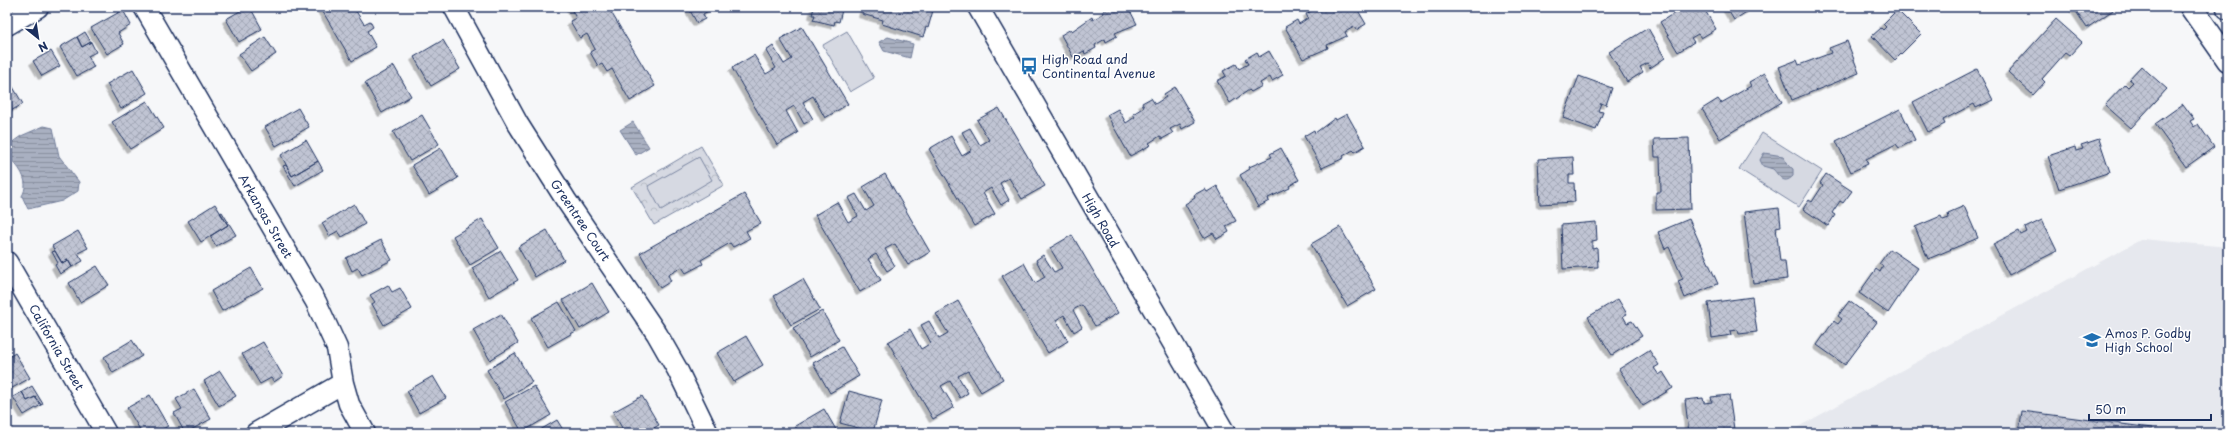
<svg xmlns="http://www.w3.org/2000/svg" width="2235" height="440" viewBox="0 0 2235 440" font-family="'Playpen Sans',sans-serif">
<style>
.built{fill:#e6e8ee}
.park{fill:url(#park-crowns);stroke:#7884a0}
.pitch{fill:#d6d9e2;stroke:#7884a0}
.water{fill:url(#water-rules);stroke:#707c99}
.building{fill:url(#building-cross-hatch);stroke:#1b2f5e;filter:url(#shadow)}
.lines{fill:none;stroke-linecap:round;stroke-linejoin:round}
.minor-casing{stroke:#1b2f5e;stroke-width:23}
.major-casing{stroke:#1b2f5e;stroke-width:25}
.minor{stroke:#fff;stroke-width:20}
.major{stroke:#fff;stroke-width:22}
.labels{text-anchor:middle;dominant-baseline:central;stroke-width:3;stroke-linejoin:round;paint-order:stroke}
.poi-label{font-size:12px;fill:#1b2f5e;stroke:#fff;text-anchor:start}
.street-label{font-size:12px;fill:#1b2f5e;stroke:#fff}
</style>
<defs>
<pattern id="park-crowns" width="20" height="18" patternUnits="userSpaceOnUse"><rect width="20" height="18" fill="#d6d9e2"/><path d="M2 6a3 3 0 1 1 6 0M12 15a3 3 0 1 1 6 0" fill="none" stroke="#b7bbc4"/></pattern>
<pattern id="water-rules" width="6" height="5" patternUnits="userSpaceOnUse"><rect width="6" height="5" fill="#a9b0c1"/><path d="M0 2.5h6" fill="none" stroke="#8990a0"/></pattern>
<pattern id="building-cross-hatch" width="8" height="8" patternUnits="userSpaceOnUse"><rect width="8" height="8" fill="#c0c4d3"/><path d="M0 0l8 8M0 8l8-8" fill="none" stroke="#a4a9b8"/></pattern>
<filter id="shadow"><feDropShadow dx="-3.5" dy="3.5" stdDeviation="0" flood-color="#0004"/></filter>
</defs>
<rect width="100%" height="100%" fill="#f6f7f9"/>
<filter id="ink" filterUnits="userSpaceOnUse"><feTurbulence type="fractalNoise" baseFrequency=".025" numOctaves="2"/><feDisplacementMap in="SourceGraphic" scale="8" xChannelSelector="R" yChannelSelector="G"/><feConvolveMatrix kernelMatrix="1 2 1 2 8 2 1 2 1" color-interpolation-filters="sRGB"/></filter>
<g filter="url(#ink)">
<path class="built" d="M2142 239 2228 247V433H1787Z"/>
<path class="park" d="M701 146 724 185 654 225 632 187Z"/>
<path class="pitch" d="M847 31 874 78 850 92 823 45Z
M1762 133 1822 171 1799 207 1739 169Z
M699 157 712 180 661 210 648 186Z"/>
<path class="water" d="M888 37 913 44 910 58 884 51 879 42Z
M633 122 649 147 636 155 620 130Z
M44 126 53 128 59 156 79 182 78 191 62 201 28 209 22 196C31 181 18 165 7 156V146L21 136Z
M1764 153 1783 156 1787 164 1793 169V176C1783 186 1779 175 1773 169L1763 166 1760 160Z"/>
<path class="building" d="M247 7H250L262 29 239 42 226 19Z
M320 7H357L354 8 364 24 370 21 373 27 367 31 376 47 352 61Z
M570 7H608L655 86 630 101 612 69 607 72 602 64 598 66 590 52 595 49 587 34 580 38 570 21 576 18Z
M688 7H713V8L703 14 705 19 697 23Z
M814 7H838V9L842 10 839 22 835 21 834 25 813 20 815 15H812Z
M864 7H934L928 28 926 27 923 37 882 24 883 20 862 14Z
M1110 7H1128L1137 24 1115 33 1117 36 1106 42 1105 39 1095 45 1096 48 1085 54 1084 51 1073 57 1061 35 1071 29 1072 31 1092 17 1093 20 1104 13 1103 11Z
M1318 7 1320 11 1327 7H1356L1366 24 1356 30 1354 27 1345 32 1347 36 1327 45 1328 48 1303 59 1285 27 1297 20 1299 24 1308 18 1306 14Z
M1684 7H1703L1716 29 1701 38 1698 34 1691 38 1694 42 1678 52 1660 22Z
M1726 7H1749L1751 9 1734 20Z
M2073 7H2115L2116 8 2087 28Z
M123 10 131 25 118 33 124 44 107 54 91 28Z
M1897 10 1921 34 1895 60 1872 36 1881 28 1883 30 1886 27 1883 24Z
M2056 19 2082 42 2069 56 2065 53 2042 79 2045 82 2033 95 2008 72Z
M802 27 848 104 825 118 813 96 803 102 813 119 804 124 794 106 786 111 798 133 777 145 732 68 754 55 766 74 776 68 766 51 773 46 784 64 792 59 780 39Z
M1648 28 1665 58 1650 68 1648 63 1640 67 1643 72 1627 82 1609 52Z
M85 32 91 42 82 47 77 37Z
M77 37 82 47 91 42 96 52 88 56 94 67 77 76 60 47Z
M265 37 276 54 251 71 239 54Z
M443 40 460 69 431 86 414 57Z
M1847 41 1859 73 1792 100 1779 67 1797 60 1799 65 1831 53 1829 48Z
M51 51 60 66 42 76 33 61Z
M1269 51 1283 75 1272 81 1270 77 1260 83 1262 86 1251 92 1249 90 1230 103 1217 81 1226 76 1223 71 1236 64 1239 69 1248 64 1245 59 1257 52 1259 57Z
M394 66 411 96 382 113 365 83Z
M2141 66 2167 89 2131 128 2105 105 2125 84 2128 87 2133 82 2129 79Z
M133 69 147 93 121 109 107 84Z
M1977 69 1993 100 1976 108 1974 104 1943 120 1945 124 1928 132 1913 102Z
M1765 73 1782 102 1720 139 1702 109 1718 99 1721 103 1751 86 1749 82Z
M1579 76 1612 88 1606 105 1601 103 1598 111 1603 112 1596 130 1563 118Z
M7 77 23 104 7 113Z
M1175 87 1195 122 1182 129 1180 124 1170 129 1173 133 1162 139 1160 136 1149 143 1151 145 1130 156 1107 115 1118 109 1126 123 1135 117 1133 114 1144 107 1142 103 1151 98 1155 104 1166 97 1164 94Z
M147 101 164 128 130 149 112 122Z
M2183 104 2194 119 2190 121 2194 127 2198 124 2214 147 2186 167 2155 124Z
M298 108 309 127 276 146 265 127Z
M999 108 1045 186 1022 199 1009 178 1000 183 1009 200 1001 205 991 188 983 193 995 214 974 226 929 149 951 136 962 156 972 150 962 132 970 128 980 145 989 140 977 120Z
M1900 109 1915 140 1899 148 1896 144 1866 159 1868 164 1851 172 1836 141Z
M1347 114 1365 146 1355 152 1353 150 1343 156 1344 158 1322 168 1304 136 1314 130 1315 133 1335 118 1336 120Z
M422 115 439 144 410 161 393 132Z
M1689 138 1691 209 1656 210V192H1661L1660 157H1655L1654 139Z
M2099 139 2110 172 2059 189 2048 156 2075 147 2076 151 2083 149 2081 145Z
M306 140 318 161 292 176 281 155Z
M441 148 458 178 429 195 412 165Z
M1281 148 1299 180 1289 186 1290 188 1268 198 1269 201 1258 207 1240 175 1250 169 1249 167 1272 157 1270 154Z
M1573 157 1574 175H1569V183H1574L1575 202 1540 204 1538 159Z
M318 161 323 170 295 186 283 166 286 165 292 176Z
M885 174 930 252 908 265 895 244 885 249 895 266 887 271 876 254 868 259 881 280 860 292 815 215 837 202 848 222 858 216 848 198 856 194 866 211 874 206 863 187Z
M1826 174 1852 191 1843 203 1840 201 1832 213 1835 215 1828 226 1803 209 1809 200 1812 202 1823 185 1820 183Z
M1217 186 1236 221 1226 226 1229 232 1217 239 1213 233 1204 238 1185 204 1195 198 1194 195 1205 189 1207 192Z
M744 194 761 223 746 231 750 238 733 247 730 243 701 260 703 264 686 273 682 267 668 275 671 281 660 288 640 253Z
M215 204 228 225 201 242 188 221Z
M354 204 365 224 342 237 338 231 329 236 322 223Z
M1964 206 1978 238 1928 259 1915 227 1941 216 1943 220 1949 218 1948 213Z
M1779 208 1781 226 1776 227 1780 261H1785L1787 279 1753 283 1744 212Z
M222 212 236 235 216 246 210 236 228 225 220 213Z
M482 219 499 248 470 265 453 236Z
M1689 219 1718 284 1685 298 1678 281 1683 279 1669 247 1665 249 1658 232Z
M2042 220 2057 251 2009 275 1993 244 2019 231 2021 235 2027 232 2025 228Z
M1596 222 1597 240 1592 241V249L1597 248 1598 267 1563 269 1561 225Z
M1340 227 1376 289 1347 306 1311 244Z
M547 230 564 260 535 277 518 247Z
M78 231 88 248 78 253 83 261 72 267 68 260 62 263 52 246Z
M1072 235 1118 313 1095 326 1082 305 1073 310 1082 327 1074 332 1064 315 1056 320 1068 341 1048 353 1002 276 1024 263 1035 283 1045 277 1036 260 1043 255 1054 272 1062 268 1050 248Z
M381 240 392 260 362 275 358 268 352 271 346 258Z
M1890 249 1918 268 1888 313 1859 293 1876 269 1880 272 1883 266 1879 264Z
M55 251 62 263 68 260 72 267 60 274 55 265 58 263 52 252Z
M501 251 518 280 489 297 472 268Z
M97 266 109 285 80 302 69 283Z
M251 268 263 288 222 311 211 291Z
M803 279 820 309 791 325 774 296Z
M592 283 609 312 580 329 563 300Z
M388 285 392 292 400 288 412 309 384 325 372 304 375 302 370 295Z
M1752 297 1757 332 1739 334 1738 330 1730 331 1731 335 1712 338 1708 303Z
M1618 299 1627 314 1623 316 1627 323 1632 321 1642 336 1612 355 1588 317Z
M958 301 1003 379 981 392 968 371 958 376 968 393 960 398 950 381 941 386 954 407 933 419 888 342 910 329 921 349 931 343 921 325 929 321 939 338 948 333 936 314Z
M1849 301 1877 322 1845 365 1817 345 1834 321 1838 324 1842 319 1838 316Z
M559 302 576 331 548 347 531 318Z
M822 311 839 340 810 357 793 328Z
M501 314 518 343 490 360 473 330Z
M746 336 763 365 734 382 717 353Z
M132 340 142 356 113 373 104 357Z
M263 342 283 376 274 382 271 378 260 384 242 354Z
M842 347 859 376 830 393 813 363Z
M1649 350 1659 365 1654 368 1659 375 1663 372 1673 388 1643 406 1619 369Z
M15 353 30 378 7 391V358Z
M515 353 532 382 504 399 487 370Z
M220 371 236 396 219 406 204 381Z
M433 376 446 398 419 413 407 391Z
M32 386 43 404 41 405 35 397 27 401 22 392Z
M534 386 551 415 522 432 505 402Z
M194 389 211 419 185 433 174 413 182 409 176 399Z
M849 391 882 400 873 432 840 423Z
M22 392 27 401 35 397 41 405 24 415 13 397Z
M150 395 168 426 157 433H142L127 408Z
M1729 395 1734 429 1689 433 1685 400 1703 398 1704 403 1712 402 1711 397Z
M642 396 659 425 645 433H625L613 412Z
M824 409 838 433H799L795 426Z
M2022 411 2152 428 2151 433H2019Z
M557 420 565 433H535Z"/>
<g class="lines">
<g class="minor-casing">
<path id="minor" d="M144 7 316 302 337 348 343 383 349 404 365 433
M454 7 518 124 566 200 657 334 677 369 708 433
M978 7 1225 433
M7 25 38 7
M7 262 106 433
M256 433 343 383"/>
</g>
<g class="major-casing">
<path id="major" d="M2191 7 2228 60
M2228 7V8"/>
</g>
<use href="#minor" class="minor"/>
<use href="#major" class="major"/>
</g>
</g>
<defs>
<g id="bus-bare" transform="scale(1.38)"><path d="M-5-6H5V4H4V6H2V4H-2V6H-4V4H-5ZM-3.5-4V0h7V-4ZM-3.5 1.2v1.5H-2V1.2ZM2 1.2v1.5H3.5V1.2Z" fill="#1f6fb2" stroke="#fff" stroke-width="2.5" paint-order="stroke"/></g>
<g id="school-bare" transform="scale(1.38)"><path d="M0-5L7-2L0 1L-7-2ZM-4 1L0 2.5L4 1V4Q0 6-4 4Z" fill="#1f6fb2" stroke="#fff" stroke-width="2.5" paint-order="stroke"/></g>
</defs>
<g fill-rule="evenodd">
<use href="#bus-bare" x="1029" y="66"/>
<use href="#school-bare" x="2092" y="340"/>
</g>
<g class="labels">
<g class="poi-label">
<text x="1042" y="59">High Road and<tspan x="1042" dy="14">Continental Avenue</tspan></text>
<text x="2105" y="333">Amos P. Godby<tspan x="2105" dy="14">High School</tspan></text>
</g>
<g class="street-label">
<text transform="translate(266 216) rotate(60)">Arkansas Street</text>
<text transform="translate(581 220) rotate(56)">Greentree Court</text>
<text transform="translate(1101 220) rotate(60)">High Road</text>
<text transform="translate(57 347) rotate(60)">California Street</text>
</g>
</g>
<rect width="2235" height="440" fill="none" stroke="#fff" stroke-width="24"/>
<rect x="12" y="12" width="2211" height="416" fill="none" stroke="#1b2f5e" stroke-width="1.5" filter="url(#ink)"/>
<g transform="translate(38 38) rotate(150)" stroke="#ffffff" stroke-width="3" paint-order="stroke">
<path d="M0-3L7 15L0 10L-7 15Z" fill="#1b2f5e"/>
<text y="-6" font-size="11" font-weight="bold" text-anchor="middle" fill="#1b2f5e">N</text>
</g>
<path d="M2089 414v6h122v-6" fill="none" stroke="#1b2f5e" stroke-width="2"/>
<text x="2095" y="414" font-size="12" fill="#1b2f5e" stroke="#ffffff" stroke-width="3" paint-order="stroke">50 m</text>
</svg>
